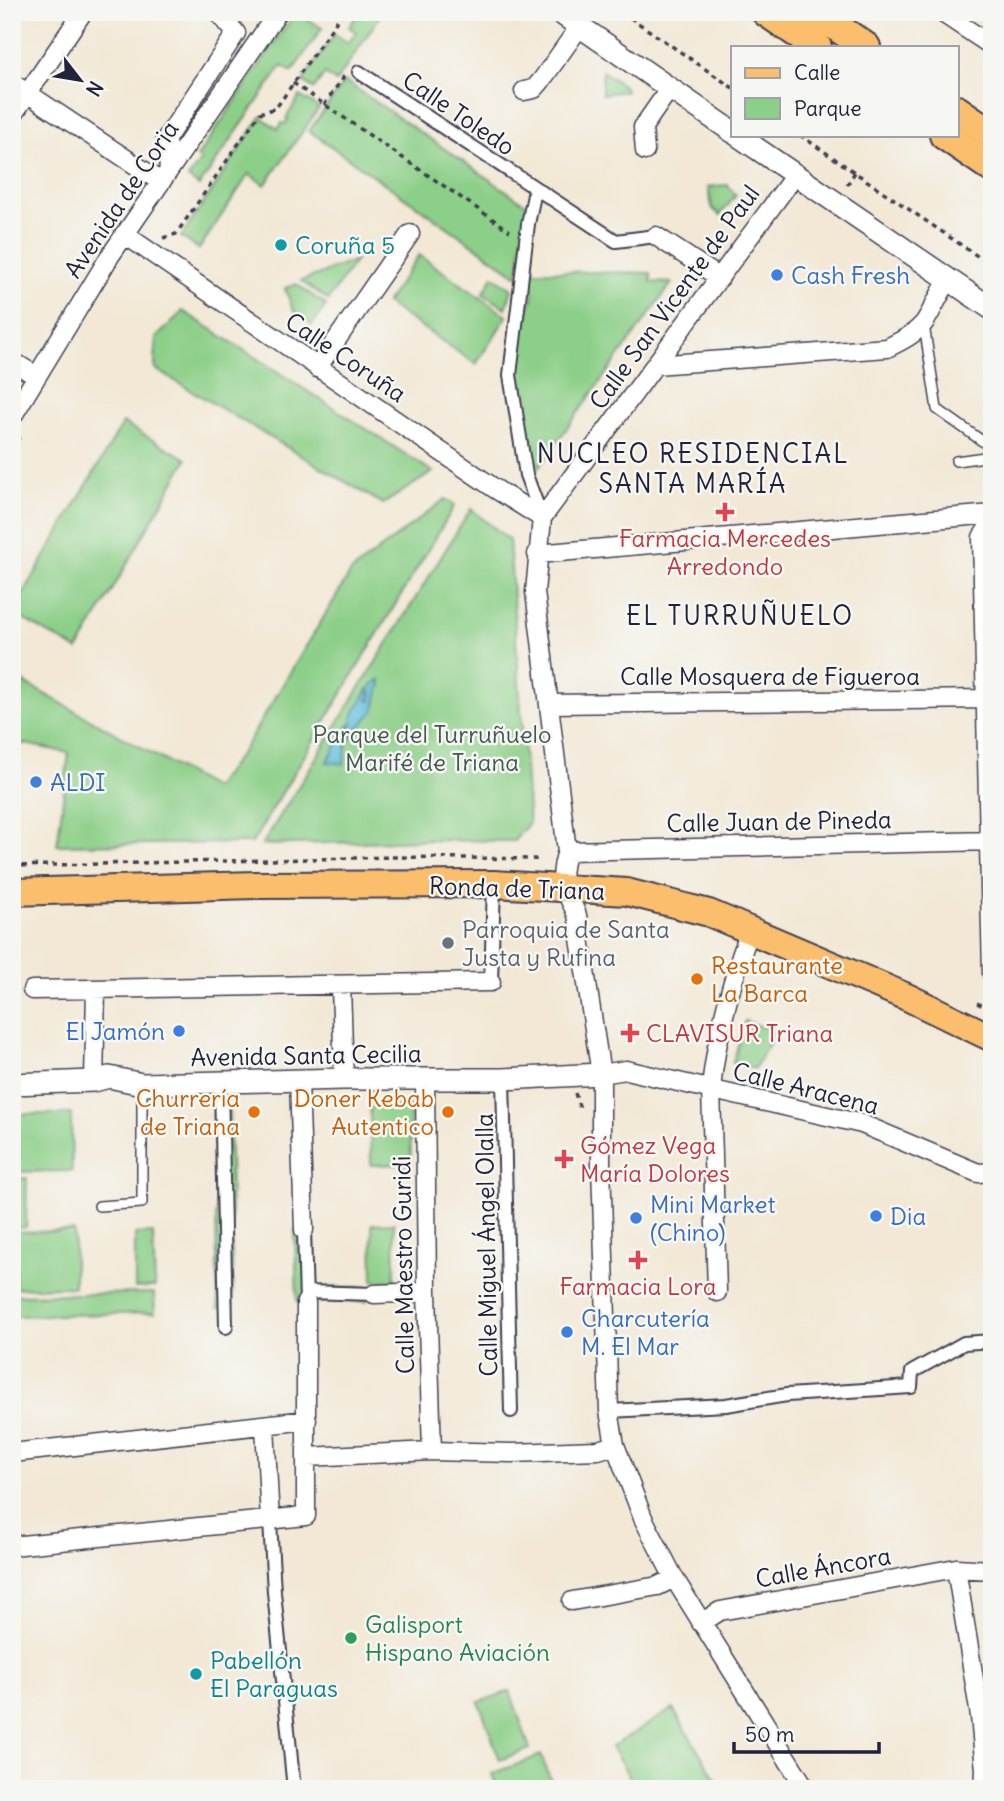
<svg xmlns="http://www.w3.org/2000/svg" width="1004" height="1801" viewBox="0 0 1004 1801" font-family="Delius,sans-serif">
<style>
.green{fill:#8ccf88;stroke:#577862;stroke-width:2}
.water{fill:#5cbedb;stroke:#3f708b;stroke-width:2}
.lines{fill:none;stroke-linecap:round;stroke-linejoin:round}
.service-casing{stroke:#414052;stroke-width:12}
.pedestrian-casing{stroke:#414052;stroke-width:16}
.minor-casing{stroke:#414052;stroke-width:21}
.tertiary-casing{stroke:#414052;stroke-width:24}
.primary-casing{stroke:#414052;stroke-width:30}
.trunk-casing{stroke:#414052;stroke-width:32}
.path{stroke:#414052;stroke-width:3.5;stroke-dasharray:5 5;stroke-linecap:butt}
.service{stroke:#fff;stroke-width:9}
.pedestrian{stroke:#fff;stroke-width:12}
.minor{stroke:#fff;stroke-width:18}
.tertiary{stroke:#fff;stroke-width:21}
.primary{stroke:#fabe6d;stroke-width:26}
.trunk{stroke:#fabe6d;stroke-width:28}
.culture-dot{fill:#0f9aa8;stroke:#f6f6f2;stroke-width:2.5}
.shop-dot{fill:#3f7fe0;stroke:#f6f6f2;stroke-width:2.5}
.health-dot{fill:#e0444e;stroke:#f6f6f2;stroke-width:2.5}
.worship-dot{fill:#6b7280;stroke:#f6f6f2;stroke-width:2.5}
.food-dot{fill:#e8710a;stroke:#f6f6f2;stroke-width:2.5}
.leisure-dot{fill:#2e9e5b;stroke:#f6f6f2;stroke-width:2.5}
.labels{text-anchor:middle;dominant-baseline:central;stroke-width:5;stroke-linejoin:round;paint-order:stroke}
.street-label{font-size:24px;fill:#22223b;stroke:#f6f6f2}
.culture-label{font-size:24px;fill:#0d838f;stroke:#f6f6f2;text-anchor:start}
.shop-label{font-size:24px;fill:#366cbe;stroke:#f6f6f2;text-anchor:start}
.health-label{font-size:24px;fill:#be3a42;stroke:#f6f6f2}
.park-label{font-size:24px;fill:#425652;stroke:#f6f6f2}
.worship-label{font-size:24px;fill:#5b616d;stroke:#f6f6f2;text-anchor:start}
.food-label{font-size:24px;fill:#c56008;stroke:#f6f6f2;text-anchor:end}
.leisure-label{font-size:24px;fill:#27864d;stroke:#f6f6f2;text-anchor:start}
.neighbourhood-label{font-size:26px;letter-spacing:2px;fill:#22223b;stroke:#f6f6f2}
</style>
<rect width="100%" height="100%" fill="#f6f6f2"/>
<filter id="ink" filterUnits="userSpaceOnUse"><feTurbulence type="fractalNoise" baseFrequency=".0143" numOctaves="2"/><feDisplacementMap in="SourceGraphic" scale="14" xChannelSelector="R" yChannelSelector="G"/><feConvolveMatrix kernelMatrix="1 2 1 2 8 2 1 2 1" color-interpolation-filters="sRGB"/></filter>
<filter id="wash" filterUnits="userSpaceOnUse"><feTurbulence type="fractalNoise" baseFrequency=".00686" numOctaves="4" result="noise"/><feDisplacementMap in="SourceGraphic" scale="28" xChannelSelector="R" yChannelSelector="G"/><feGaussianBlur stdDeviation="1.57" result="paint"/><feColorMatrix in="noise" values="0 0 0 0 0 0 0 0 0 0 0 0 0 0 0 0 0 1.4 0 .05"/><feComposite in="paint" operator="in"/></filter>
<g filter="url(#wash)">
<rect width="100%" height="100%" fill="#f2e8d5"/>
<path class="green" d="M296 12 322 28 292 72 282 66 199 186 188 178 201 160 197 157Z
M359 12 382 13 336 82 325 74 314 89 303 81 335 34 348 43 356 32 349 27Z
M602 71 625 87 626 91 602 94Z
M345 81 527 205 518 276 309 131Z
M300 96 319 108 265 185 249 174 199 249 181 237 261 117 278 129 282 123 285 124 288 120 286 118Z
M727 185 736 195 720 215 712 208 708 187Z
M419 255 507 316 476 364 386 303Z
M356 260 328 300 301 281Z
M530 271 651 273V282L672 283 533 475 530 473 516 369 523 314 533 299Z
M493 276 512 289 506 308 483 294Z
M296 284 326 305 312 325 293 310 285 288Z
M183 311 433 472 383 504 155 369 156 338Z
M123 423 187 459 78 650 12 613Z
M445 499 455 505 252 843 57 845 69 753 16 742 12 737V676L214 788 244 749 351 572Z
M471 509 509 540 529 823 514 841 428 840 262 845Z
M745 1021 776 1032 754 1069 733 1062Z
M410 1106 411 1164 371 1165 370 1107Z
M214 1111H229L233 1307 218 1308Z
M12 1114H71L72 1171 12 1172Z
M27 1178 26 1227 12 1228V1179Z
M394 1223 395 1281H373L372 1224Z
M295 1230H313L315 1288 367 1287V1301L297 1302Z
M74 1231V1287L15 1288 13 1232Z
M153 1233 155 1287 135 1288V1234Z
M154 1293 155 1313 14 1316V1295Z
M510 1691 530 1749 500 1760 479 1702Z
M673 1709 722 1789H637L611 1747Z
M541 1755 554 1789H498L492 1774Z"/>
<path class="water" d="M380 680 381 685C376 694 379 703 373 712 365 722 356 728 350 740L353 716 369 687 368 701H371L372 685Z
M350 723 344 764 327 762Z"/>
</g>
<g filter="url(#ink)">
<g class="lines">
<g class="service-casing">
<path id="service" d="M924 325 937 409 992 448
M956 461 992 456
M99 1206 142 1203V1084"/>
</g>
<g class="pedestrian-casing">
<path id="pedestrian" d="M359 72 616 241 656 236
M535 190 528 224 510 375 526 475 542 518
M491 982 494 884
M503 1079 511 1411
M221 1082 226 1327
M304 1230 306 1302
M306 1292 374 1294
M609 1411 726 1405 787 1395 911 1387 912 1372 964 1343 992 1341
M270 1521 274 1592 294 1789"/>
</g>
<g class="minor-casing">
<path id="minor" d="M941 12 992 46
M12 83 161 182
M524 91 534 89 541 81 580 26
M12 116 83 12
M645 151 643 127 670 88
M169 170 166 139 236 33 218 12
M795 175 542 518 535 592 567 851C563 863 560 878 565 890 572 906 580 914 579 932L601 1074V1165L609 1411 615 1445 643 1518 674 1578 806 1789
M124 234 494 488 542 518
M656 236 720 278
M12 361 36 376
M655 365 887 348C901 341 914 335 924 323 933 310 939 293 949 280
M317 368 410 234
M12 417 110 256 278 12
M992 522 982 537 992 974
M537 554 992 514
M549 704 992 699
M567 851 992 841
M341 986 344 1079
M32 990 491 982
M601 1074 626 1070 862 1124 978 1173 992 1172
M425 1079 427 1292 432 1451
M299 1080 304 1230
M94 1081 96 989
M717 1292 711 1089C716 1036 732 980 750 930
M374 1294 427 1292
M265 1426 270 1521
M12 1453 307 1420
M307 1457 432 1451 512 1453 598 1450 615 1445
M12 1546 306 1516V1302
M956 1568 980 1716 985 1770 984 1789
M572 1601 658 1586 674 1578
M701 1623 720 1611 956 1568 992 1570"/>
</g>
<g class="tertiary-casing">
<path id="tertiary" d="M559 12 733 132
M737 135 992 309
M12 1084 94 1081 109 1077 142 1084 344 1079H503L601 1074"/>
</g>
<g class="primary-casing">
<path id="primary" d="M12 892 256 885 494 884 627 892 709 913 907 997 992 1038"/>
</g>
<g class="trunk-casing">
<path id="trunk" d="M766 12 817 47
M815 12 866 47
M957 110 992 134
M944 135 992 168"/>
</g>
<path class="path" d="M622 12 733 88
M293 83 510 231
M324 105 345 75
M800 135 992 266
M847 185 855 172
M163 238 176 234 260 113 276 108 343 12
M12 449 22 432
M12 866 397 857 535 859V865
M977 1003 992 1010
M575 1093 581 1112"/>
<use href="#service" class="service"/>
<use href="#pedestrian" class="pedestrian"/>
<use href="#minor" class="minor"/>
<use href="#tertiary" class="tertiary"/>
<use href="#primary" class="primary"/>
<use href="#trunk" class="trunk"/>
</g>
</g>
<g class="culture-dot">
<circle cx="281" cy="245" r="7"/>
<circle cx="196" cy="1674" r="7"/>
</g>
<g class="shop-dot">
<circle cx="777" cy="275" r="7"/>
<circle cx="36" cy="782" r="7"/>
<circle cx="179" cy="1031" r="7"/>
<circle cx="876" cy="1216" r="7"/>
<circle cx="636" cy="1218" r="7"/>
<circle cx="567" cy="1332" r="7"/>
</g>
<g class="health-dot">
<path d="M721.5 501.5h7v7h7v7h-7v7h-7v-7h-7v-7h7z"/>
<path d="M626.5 1022.5h7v7h7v7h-7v7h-7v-7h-7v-7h7z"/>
<path d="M560.5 1148.5h7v7h7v7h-7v7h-7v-7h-7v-7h7z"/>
<path d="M634.5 1249.5h7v7h7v7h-7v7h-7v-7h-7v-7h7z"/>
</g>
<circle class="worship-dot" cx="448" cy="943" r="7"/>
<g class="food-dot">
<circle cx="697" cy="979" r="7"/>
<circle cx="254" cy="1112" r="7"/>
<circle cx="448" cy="1112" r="7"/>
</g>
<circle class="leisure-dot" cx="351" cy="1638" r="7"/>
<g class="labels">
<g class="street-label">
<text transform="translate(459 113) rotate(34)">Calle Toledo</text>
<text transform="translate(121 199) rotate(-56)">Avenida de Coria</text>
<text transform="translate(674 297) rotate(-54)">Calle San Vicente de Paul</text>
<text transform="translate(346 357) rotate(34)">Calle Coruña</text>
<text x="770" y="676">Calle Mosquera de Figueroa</text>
<text transform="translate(779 821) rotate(-1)">Calle Juan de Pineda</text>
<text transform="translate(517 888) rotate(2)">Ronda de Triana</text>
<text transform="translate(306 1055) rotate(-1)">Avenida Santa Cecilia</text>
<text transform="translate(806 1088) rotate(14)">Calle Aracena</text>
<text transform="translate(486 1245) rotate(-91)">Calle Miguel Ángel Olalla</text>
<text transform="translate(403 1265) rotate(-91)">Calle Maestro Guridi</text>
<text transform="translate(823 1567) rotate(-10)">Calle Áncora</text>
</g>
<g class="culture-label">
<text x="295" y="245">Coruña 5</text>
<text x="210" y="1660">Pabellón<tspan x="210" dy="28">El Paraguas</tspan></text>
</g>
<g class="shop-label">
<text x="791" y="275">Cash Fresh</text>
<text x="50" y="782">ALDI</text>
<text x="165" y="1031" text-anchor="end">El Jamón</text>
<text x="650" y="1204">Mini Market<tspan x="650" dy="28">(Chino)</tspan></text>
<text x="890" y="1216">Dia</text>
<text x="581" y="1318">Charcutería<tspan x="581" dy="28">M. El Mar</tspan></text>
</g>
<g class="health-label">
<text x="725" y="538">Farmacia Mercedes<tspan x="725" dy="28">Arredondo</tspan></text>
<text x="646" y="1033" text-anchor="start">CLAVISUR Triana</text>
<text x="580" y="1145" text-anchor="start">Gómez Vega<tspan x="580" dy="28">María Dolores</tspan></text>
<text x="638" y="1286">Farmacia Lora</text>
</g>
<g class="park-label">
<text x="432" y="734">Parque del Turruñuelo<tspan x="432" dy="28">Marifé de Triana</tspan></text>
</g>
<g class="worship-label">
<text x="462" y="929">Parroquia de Santa<tspan x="462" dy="28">Justa y Rufina</tspan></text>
</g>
<g class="food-label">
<text x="711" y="965" text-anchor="start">Restaurante<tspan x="711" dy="28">La Barca</tspan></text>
<text x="240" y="1098">Churrería<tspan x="240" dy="28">de Triana</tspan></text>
<text x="434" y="1098">Doner Kebab<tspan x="434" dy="28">Autentico</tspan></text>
</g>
<g class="leisure-label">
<text x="365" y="1624">Galisport<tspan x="365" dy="28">Hispano Aviación</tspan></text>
</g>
<g class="neighbourhood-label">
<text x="693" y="453">NUCLEO RESIDENCIAL<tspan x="693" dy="30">SANTA MARÍA</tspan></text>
<text x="740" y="615">EL TURRUÑUELO</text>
</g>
</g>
<rect width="1004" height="1801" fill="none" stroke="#f6f6f2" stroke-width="42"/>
<rect x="731" y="46" width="228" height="91" fill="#f6f6f2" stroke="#a1a1a9" stroke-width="2"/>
<rect x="745" y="68" width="35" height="10" fill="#fabe6d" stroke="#a1a1a9" stroke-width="2"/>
<text x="794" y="80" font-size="21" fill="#22223b">Calle</text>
<rect x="745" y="98" width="35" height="21" fill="#8ccf88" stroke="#a1a1a9" stroke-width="2"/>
<text x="794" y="116" font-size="21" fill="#22223b">Parque</text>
<g transform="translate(80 80) rotate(121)" stroke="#f6f6f2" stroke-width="5" paint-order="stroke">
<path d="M0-5L12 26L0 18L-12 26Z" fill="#22223b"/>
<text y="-10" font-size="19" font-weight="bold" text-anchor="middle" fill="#22223b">N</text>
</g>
<path d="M734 1742v10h145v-10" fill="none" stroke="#22223b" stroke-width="3.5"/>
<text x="745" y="1742" font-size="21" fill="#22223b" stroke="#f6f6f2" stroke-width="5" paint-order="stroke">50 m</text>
</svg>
